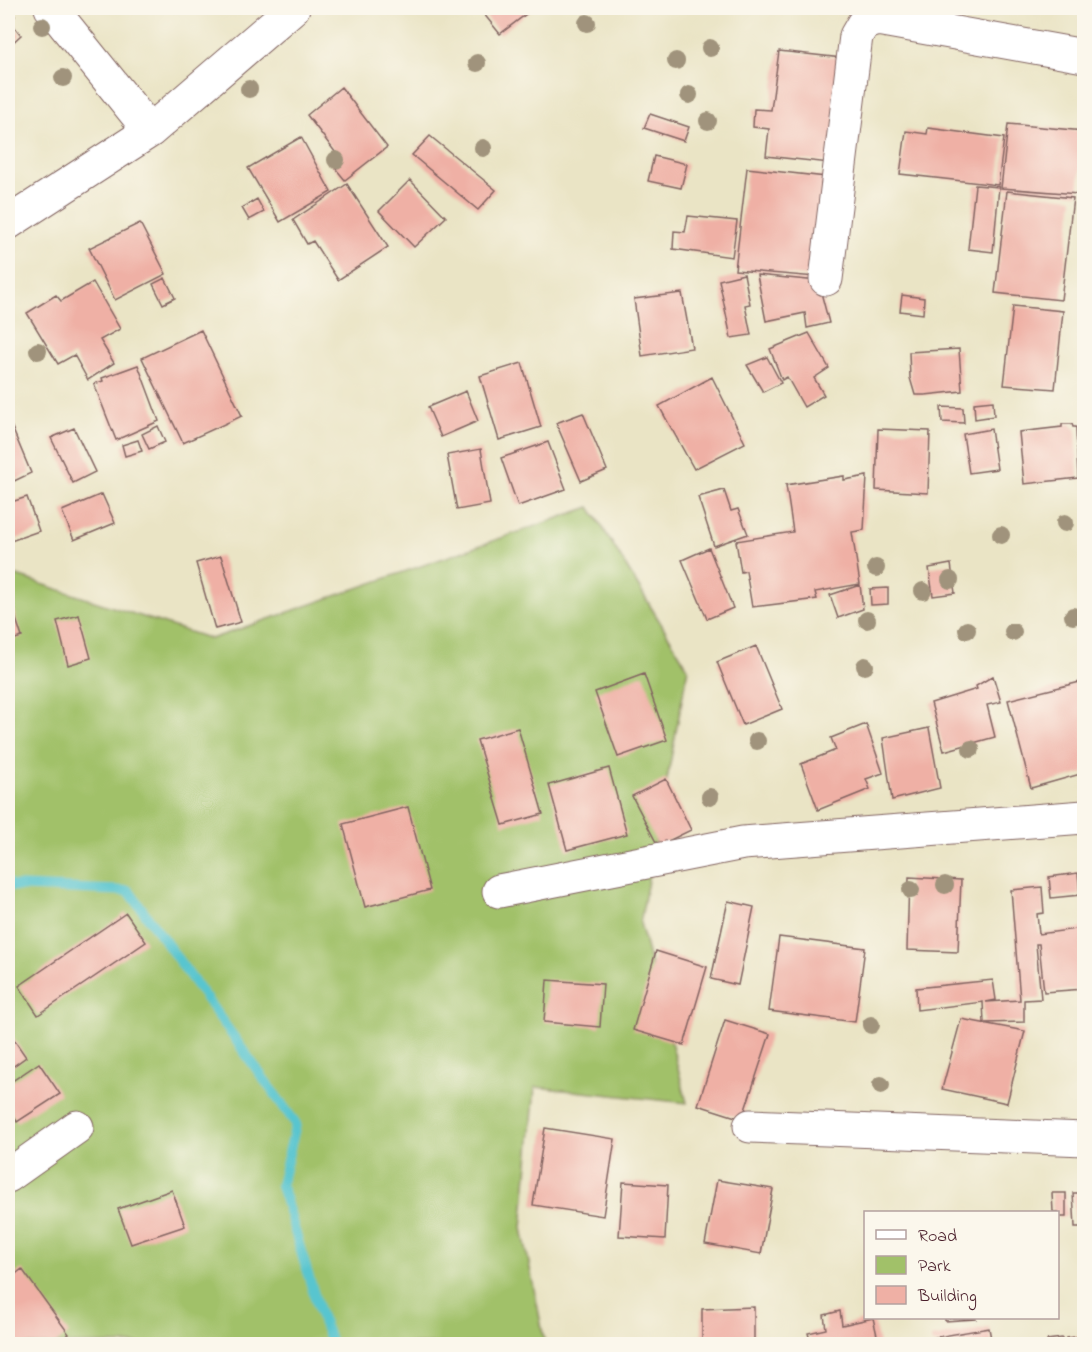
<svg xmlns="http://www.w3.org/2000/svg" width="1092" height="1352" viewBox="0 0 1092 1352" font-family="'Indie Flower',sans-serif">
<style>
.green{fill:#a1c169;stroke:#76704a;stroke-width:1.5}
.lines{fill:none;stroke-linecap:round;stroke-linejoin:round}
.stream{stroke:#58c5cf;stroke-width:10}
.building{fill:#efb0a5}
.minor-casing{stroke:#826461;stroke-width:35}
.minor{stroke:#fff;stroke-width:33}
.tree{fill:#a0937b}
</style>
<rect width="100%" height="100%" fill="#fbf7ec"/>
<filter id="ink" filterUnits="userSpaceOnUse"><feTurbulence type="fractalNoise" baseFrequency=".0167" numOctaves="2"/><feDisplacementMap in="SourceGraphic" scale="12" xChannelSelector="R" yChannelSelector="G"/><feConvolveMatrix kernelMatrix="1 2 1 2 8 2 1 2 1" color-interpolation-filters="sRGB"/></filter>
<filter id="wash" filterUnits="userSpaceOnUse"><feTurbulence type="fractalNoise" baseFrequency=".008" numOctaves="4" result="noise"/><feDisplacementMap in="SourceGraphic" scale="24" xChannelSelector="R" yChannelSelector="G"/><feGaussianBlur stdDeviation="1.35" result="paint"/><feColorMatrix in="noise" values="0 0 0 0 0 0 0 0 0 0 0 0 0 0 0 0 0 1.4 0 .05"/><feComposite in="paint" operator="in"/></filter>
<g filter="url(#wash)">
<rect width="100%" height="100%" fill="#eae4c5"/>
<path class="green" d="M590 507 688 668 640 923 687 1103 535 1087 522 1228 545 1344H8V573L211 639Z"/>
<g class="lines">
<path class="stream" d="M8 883 11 886 129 891 296 1124 281 1185 320 1314 332 1344"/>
</g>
<g id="blocks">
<path class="building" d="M8 8 15 16 9 20 21 35 8 47Z
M479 8H534L500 34Z
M779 51 842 58 830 163 766 156 769 129 753 127 754 109 771 110Z
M341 87 387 147 345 180 331 163 339 157 307 115Z
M650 114 689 127 684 141 644 128Z
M1008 124 1084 131 1078 194 1001 188Z
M928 128 1004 138 998 185 900 174 906 131 927 134Z
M430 136 496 190 478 210 412 155Z
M301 137 331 192 280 222 248 168Z
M654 156 687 164 681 188 648 181Z
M747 168 826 177 816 277 735 270Z
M410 180 446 217 414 247 379 211Z
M347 184 388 247 338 280 313 241 307 244 293 220Z
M975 185 999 187 993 252 968 249Z
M1007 191 1073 198 1061 300 995 293Z
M257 199 264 212 249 220 242 208Z
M688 216 737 221 732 257 673 249 674 231 685 232Z
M140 223 166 274 115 300 89 248Z
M744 274 750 304 745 305 751 335 731 338 719 280Z
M757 275 818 281 829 323 807 328 805 313 766 321Z
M165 278 175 298 163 304 153 284Z
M93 282 120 329 100 340 114 363 88 380 74 355 58 364 27 313 56 295 61 301Z
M682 293 692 348 642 356 634 299Z
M902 295 924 298 923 314 900 311Z
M1013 306 1063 311 1055 389 1004 385Z
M201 330 242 416 183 443 142 358Z
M809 333 829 368 814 378 824 395 804 407 787 377 782 380 770 349Z
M959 349 962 391 925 395H915L910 378 909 352Z
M767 357 781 383 763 392 747 365Z
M522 363 541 427 499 440 480 376Z
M138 365 159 421 116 440 94 384 103 381 102 378Z
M712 377 745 443 694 469 659 406Z
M466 391 478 421 441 437 428 407Z
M993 401 994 416 975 419 974 403Z
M941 407 963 408 964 423 942 422Z
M583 413 607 470 581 481 556 423Z
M8 418 31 473 8 484Z
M1062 424H1072L1073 427H1076L1078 478 1024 484 1019 432 1062 427Z
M158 426 165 442 149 449 142 434Z
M74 428 95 472 73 483 51 438Z
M878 429 930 431 928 493 876 490Z
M991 429 997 469 969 473 963 434Z
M138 440 142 451 125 456 122 445Z
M548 442 566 489 518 506 501 458Z
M481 449 490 504 457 510 447 455Z
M844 476V480L867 476 864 530 852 532 860 584 815 592 817 599 752 607 746 571 741 572 736 541 793 532 786 485Z
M724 490 731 511 738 509 748 534 714 546 698 497Z
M102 494 115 523 74 540 62 511Z
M27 497 39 531 8 542V503Z
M709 548 733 608 707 619 682 560Z
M221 556 241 622 215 629 196 563Z
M951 564 955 593 933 596 929 568Z
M860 585 863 609 838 618 830 595Z
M888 588V604L871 605 870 589Z
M8 595 22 637 8 641Z
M79 615 91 658 68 665 57 621Z
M756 646 782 709 743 725 717 662Z
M644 674 667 740 618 757 595 692Z
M993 676 1001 702 987 705 995 737 944 751 931 703 977 689 976 686Z
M1084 681V773L1031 788 1008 700Z
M866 724 883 773 866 779 870 789 818 810 801 764 836 750 831 738Z
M518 728 543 814 503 825 477 740Z
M929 728 940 788 892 800 883 738Z
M609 768 627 834 567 850 549 785Z
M666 779 691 830 658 846 632 796Z
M408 807 430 890 365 907 343 824Z
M1078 873 1080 895 1051 898 1049 877Z
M909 877 961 880 958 952 907 950Z
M1042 887 1044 913 1037 914 1039 934 1084 928V989L1044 992 1039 944H1036L1041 999 1024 1000V1022L984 1023 983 1002 917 1010 916 988 993 980 996 1000 986 1002 1020 1000 1011 890Z
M728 901 754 907 738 985 711 979Z
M126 913 146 942 38 1015 19 986Z
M779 937 865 948 855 1022 769 1011Z
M656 951 707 967 684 1045 633 1030Z
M547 980 603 984 600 1027 544 1022Z
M961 1019 1025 1031 1007 1103 942 1089Z
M725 1020 770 1034 742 1119 698 1105Z
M8 1031 26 1057 8 1070Z
M39 1063 60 1094 17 1122 8 1107V1084Z
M545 1128 615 1139 603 1216 533 1205Z
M717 1180 773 1189 761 1254 705 1244Z
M623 1182 668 1185 665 1239 619 1236Z
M172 1190 185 1226 131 1244 118 1209Z
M1052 1193H1066V1217H1058V1212H1053Z
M1073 1193H1084V1227H1075Z
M22 1269 69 1334 56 1344H8V1280Z
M754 1307V1344H702V1309Z
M840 1311 842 1325 873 1318 879 1344H811L808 1333 826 1329 824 1315Z
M945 1318H976V1319L945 1321Z
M989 1328 992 1344H932L931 1338Z
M1084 1336V1344H1067L1066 1338Z
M1062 1338 1063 1344H1048L1047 1340Z"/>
</g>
</g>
<g filter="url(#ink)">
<use href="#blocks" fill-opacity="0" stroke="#826461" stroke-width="1.5"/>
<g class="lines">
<g class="minor-casing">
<path id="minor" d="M51 8 150 131
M8 223 150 131 293 8
M826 279 856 36 863 24 877 19 1084 56
M499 891 743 843 1084 817
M750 1126 1084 1139
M8 1176 77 1127"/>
</g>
<use href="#minor" class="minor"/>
</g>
<g class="tree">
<circle cx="587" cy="23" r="9"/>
<circle cx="42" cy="26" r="9"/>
<circle cx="710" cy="48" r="9"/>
<circle cx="676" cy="61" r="9"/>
<circle cx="477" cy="63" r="9"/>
<circle cx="63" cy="78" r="9"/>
<circle cx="249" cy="89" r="9"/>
<circle cx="689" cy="95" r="9"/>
<circle cx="708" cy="121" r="9"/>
<circle cx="483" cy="148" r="9"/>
<circle cx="336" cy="160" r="9"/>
<circle cx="38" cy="351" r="9"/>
<circle cx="1065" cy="523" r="9"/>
<circle cx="1001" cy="535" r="9"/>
<circle cx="876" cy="568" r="9"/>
<circle cx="950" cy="580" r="9"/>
<circle cx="923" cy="591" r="9"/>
<circle cx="1073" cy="616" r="9"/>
<circle cx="867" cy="620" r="9"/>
<circle cx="967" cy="630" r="9"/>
<circle cx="1013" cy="632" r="9"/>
<circle cx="865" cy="666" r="9"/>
<circle cx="757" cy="741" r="9"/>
<circle cx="971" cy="749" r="9"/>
<circle cx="710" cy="797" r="9"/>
<circle cx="945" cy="885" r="9"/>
<circle cx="911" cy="890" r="9"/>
<circle cx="871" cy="1025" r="9"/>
<circle cx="881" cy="1085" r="9"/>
</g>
</g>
<rect width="1092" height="1352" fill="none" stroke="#fbf7ec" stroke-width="30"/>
<rect x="864" y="1211" width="195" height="108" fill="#fbf7ec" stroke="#b4a19f" stroke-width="1.5"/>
<rect x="876" y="1230" width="30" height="9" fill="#ffffff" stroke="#b4a19f" stroke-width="1.5"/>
<text x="918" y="1241" font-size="18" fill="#4a1f2b">Road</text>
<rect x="876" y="1256" width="30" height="18" fill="#a1c169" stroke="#b4a19f" stroke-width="1.5"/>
<text x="918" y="1271" font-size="18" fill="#4a1f2b">Park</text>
<rect x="876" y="1286" width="30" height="18" fill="#efb0a5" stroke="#b4a19f" stroke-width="1.5"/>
<text x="918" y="1301" font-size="18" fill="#4a1f2b">Building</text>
</svg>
